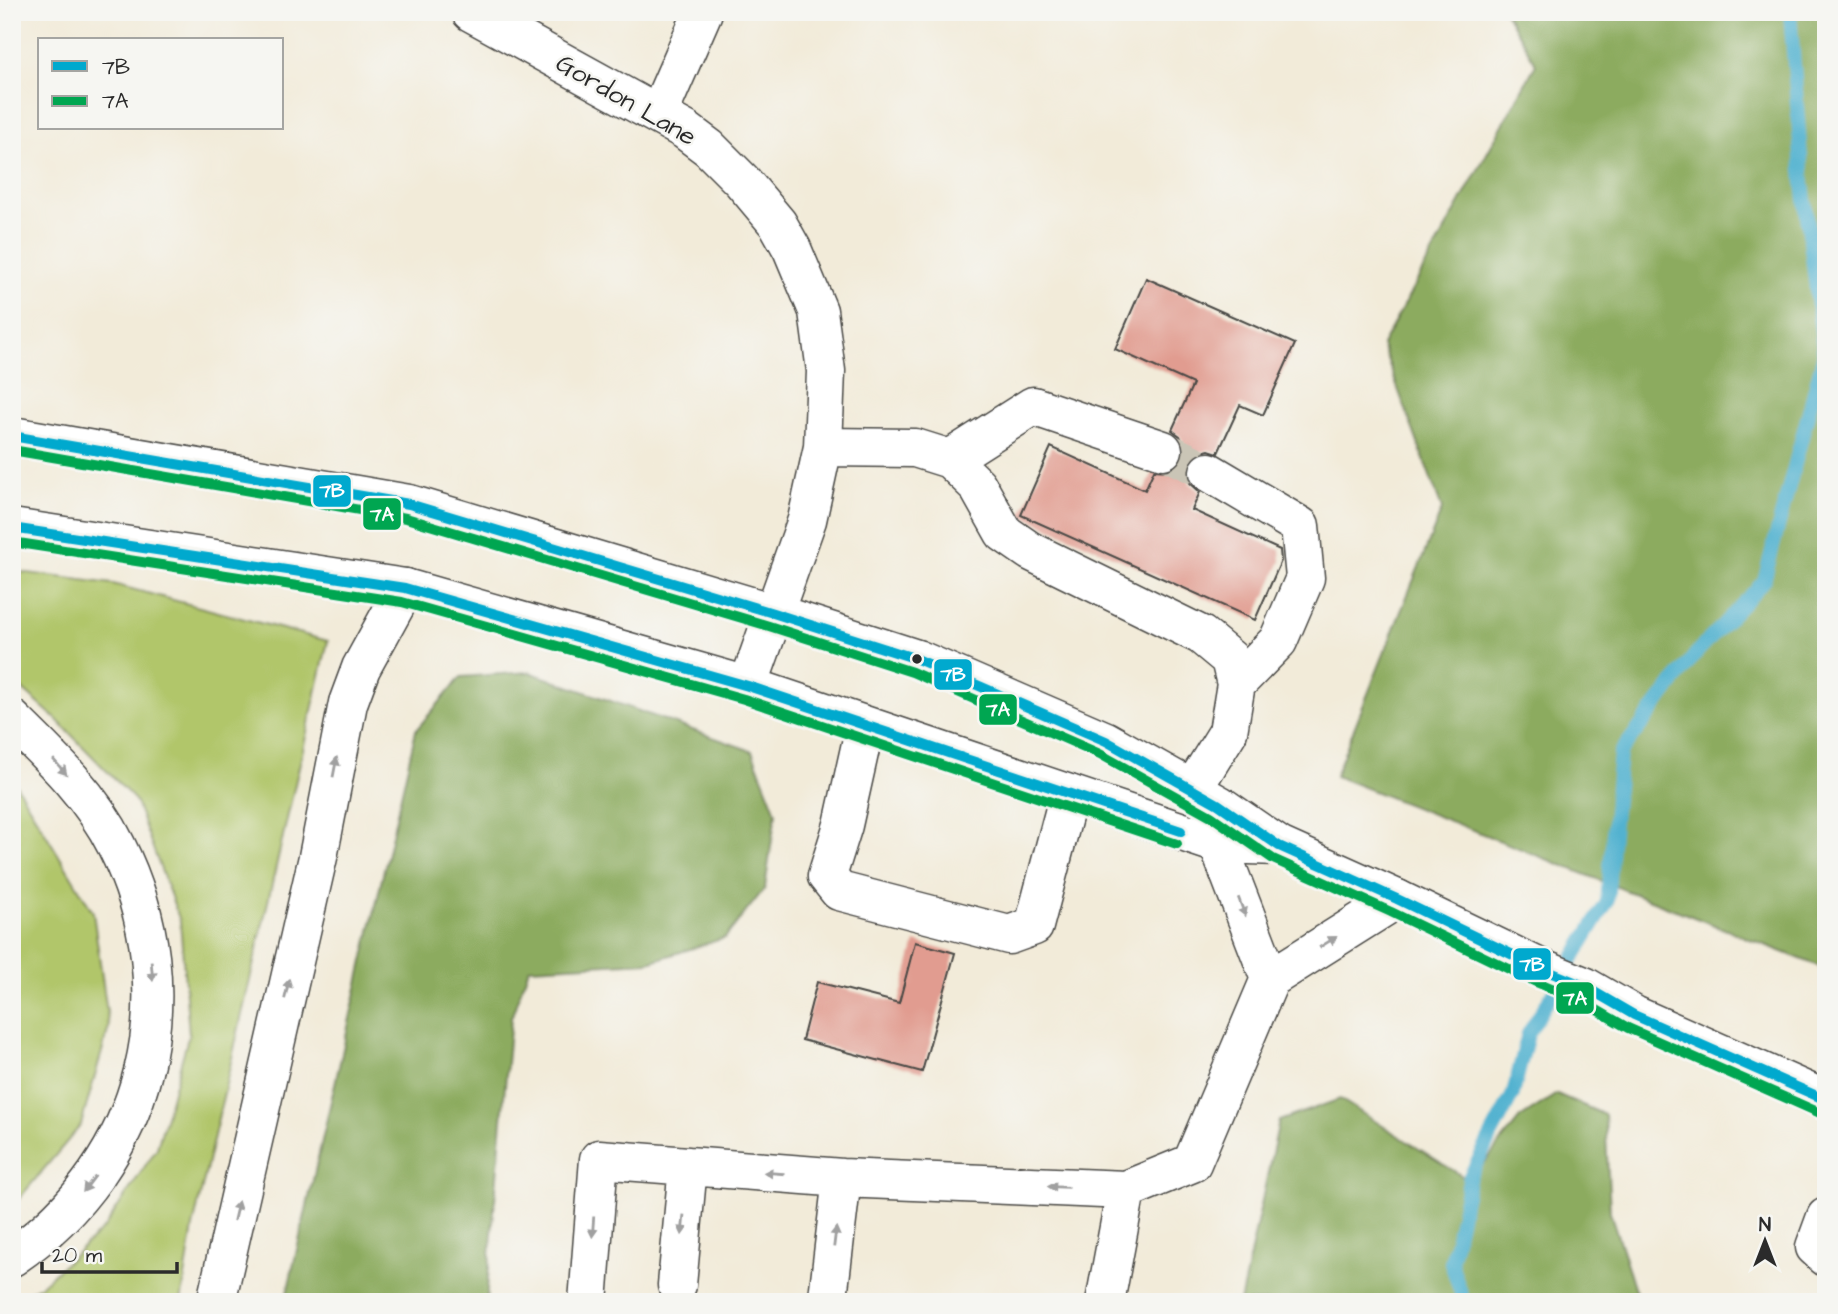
<svg xmlns="http://www.w3.org/2000/svg" width="1838" height="1314" viewBox="0 0 1838 1314" font-family="'Architects Daughter',sans-serif">
<style>
.green{fill:#b1c66a;stroke:#6e784a;stroke-width:2}
.forest{fill:#8cab5e;stroke:#5c6b44;stroke-width:2}
.lines{fill:none;stroke-linecap:round;stroke-linejoin:round}
.stream{stroke:#52b2d0;stroke-width:14}
.building{fill:#e19c90}
.minor-tunnel{stroke:#cac5b6;stroke-width:38;stroke-dasharray:38 19;stroke-linecap:butt}
.minor-casing{stroke:#494845;stroke-width:41}
.major-casing{stroke:#494845;stroke-width:41}
.highway-casing{stroke:#494845;stroke-width:41}
.minor{stroke:#fff;stroke-width:38}
.major{stroke:#fff;stroke-width:38}
.highway{stroke:#fff;stroke-width:38}
.bus-1-casing{stroke:#f6f6f2;stroke-width:16}
.bus-2-casing{stroke:#f6f6f2;stroke-width:16}
.bus-1{stroke:#00a9ce;stroke-width:10}
.bus-2{stroke:#00a651;stroke-width:10}
.oneway{fill:#a0a0a0}
.bus-dot{fill:#2b2b2b;stroke:#f6f6f2;stroke-width:2.5}
.labels{text-anchor:middle;dominant-baseline:central;stroke-width:5;stroke-linejoin:round;paint-order:stroke}
.street-label{font-size:26px;fill:#2b2b2b;stroke:#f6f6f2}
.line-badge{stroke:#f6f6f2;stroke-width:2.5}
.badge-label{font-size:19px;text-anchor:middle;font-weight:bold;fill:#fff}
</style>
<rect width="100%" height="100%" fill="#f6f6f2"/>
<filter id="ink" filterUnits="userSpaceOnUse"><feTurbulence type="fractalNoise" baseFrequency=".0143" numOctaves="2"/><feDisplacementMap in="SourceGraphic" scale="14" xChannelSelector="R" yChannelSelector="G"/><feConvolveMatrix kernelMatrix="1 2 1 2 8 2 1 2 1" color-interpolation-filters="sRGB"/></filter>
<filter id="wash" filterUnits="userSpaceOnUse"><feTurbulence type="fractalNoise" baseFrequency=".00686" numOctaves="4" result="noise"/><feDisplacementMap in="SourceGraphic" scale="28" xChannelSelector="R" yChannelSelector="G"/><feGaussianBlur stdDeviation="1.57" result="paint"/><feColorMatrix in="noise" values="0 0 0 0 0 0 0 0 0 0 0 0 0 0 0 0 0 1.4 0 .05"/><feComposite in="paint" operator="in"/></filter>
<g filter="url(#wash)">
<rect width="100%" height="100%" fill="#f2ebd9"/>
<path class="green" d="M12 571 113 584 328 641 193 1227 181 1302H14L41 1285 104 1228 157 1148 189 1034 180 921 135 800 55 718 12 680Z
M12 778 93 912 109 1027 81 1125 12 1207Z"/>
<path class="forest" d="M1505 12H1826V969L1335 776 1442 509 1382 345 1536 64Z
M529 672 752 751 776 812 765 888 725 938 649 962 529 968 511 1018 486 1302H285L416 730 461 677Z
M1557 1094 1605 1115 1610 1212 1639 1302H1240L1279 1121 1340 1099 1470 1181 1520 1118Z"/>
<g class="lines">
<path class="stream" d="M1464 1302 1451 1263 1470 1176 1513 1094 1528 1034 1607 902 1620 753 1698 651 1764 581 1824 354 1803 183 1790 12"/>
</g>
<g id="blocks">
<path class="building" d="M1146 278 1295 344 1263 415 1240 405 1218 453 1209 450 1198 453 1190 461 1187 471 1190 483 1200 492 1192 510 1280 550 1281 561 1255 620 1021 515 1051 447 1145 490 1154 470 1168 471 1177 467 1183 458 1184 445 1180 436 1172 430 1193 384 1115 349Z
M915 942 955 953 922 1072 802 1040 817 982 899 1003Z"/>
</g>
</g>
<g filter="url(#ink)">
<use href="#blocks" fill-opacity="0" stroke="#494845" stroke-width="2"/>
<g class="lines">
<path class="minor-tunnel" d="M1163 450 1209 472"/>
<g class="minor-casing">
<path id="minor" d="M471 12 685 130 709 148 742 181 778 224 792 249 818 311 826 371 823 447 807 520 748 686
M658 115 703 12
M823 447 915 448 950 459 977 485 1004 533 1030 551 1201 635 1230 659 1236 684 1228 732 1192 790
M950 459 1033 406 1163 450
M1209 472 1300 526 1305 578 1278 641 1236 684
M865 726 843 825 827 876 839 891 1009 935 1034 926 1069 794
M1218 844 1270 979
M1826 1217 1815 1247 1826 1257
M677 1285 688 1166
M828 1297 842 1178
M588 1302 599 1159 842 1178 1126 1190
M1105 1302 1126 1190 1192 1163 1270 979 1397 899"/>
</g>
<g class="major-casing">
<path id="major" d="M12 436 409 504 773 613 917 659 1106 741 1218 804 1279 846 1397 899 1540 968 1584 986 1634 1015 1826 1100
M12 528 405 588 748 686 1218 844 1279 846"/>
</g>
<g class="highway-casing">
<path id="highway" d="M12 719C50 756 92 796 116 845 190 992 149 1164 12 1257
M216 1302 318 857 348 703 361 668 405 588"/>
</g>
<use href="#minor" class="minor"/>
<use href="#major" class="major"/>
<use href="#highway" class="highway"/>
<g class="bus-1-casing">
<path id="bus-1" d="M12 436 409 504 773 613 917 659 1106 741 1218 804 1279 846 1397 899 1540 968 1584 986 1634 1015 1826 1100
M12 528 405 588 748 686 1181 831"/>
</g>
<g class="bus-2-casing">
<path id="bus-2" d="M12 450 406 518 769 626 912 672 1100 754 1211 816 1273 859 1391 912 1534 981 1578 999 1628 1028 1820 1113
M12 542 402 602 744 699 1177 844"/>
</g>
<use href="#bus-1" class="bus-1"/>
<use href="#bus-2" class="bus-2"/>
</g>
<defs><path id="oneway-solid" d="M-6-.8H1V-3.2L6.5 0L1 3.2V.8H-6Z" transform="scale(1.75)"/></defs>
<g class="oneway">
<use href="#oneway-solid" transform="translate(60 767) rotate(49)"/>
<use href="#oneway-solid" transform="translate(335 767) rotate(-79)"/>
<use href="#oneway-solid" transform="translate(1242 907) rotate(69)"/>
<use href="#oneway-solid" transform="translate(1328 942) rotate(-32)"/>
<use href="#oneway-solid" transform="translate(152 971) rotate(85)"/>
<use href="#oneway-solid" transform="translate(287 989) rotate(-77)"/>
<use href="#oneway-solid" transform="translate(774 1173) rotate(-176)"/>
<use href="#oneway-solid" transform="translate(89 1184) rotate(127)"/>
<use href="#oneway-solid" transform="translate(1058 1187) rotate(-178)"/>
<use href="#oneway-solid" transform="translate(236 1211) rotate(-77)"/>
<use href="#oneway-solid" transform="translate(683 1225) rotate(95)"/>
<use href="#oneway-solid" transform="translate(593 1227) rotate(94)"/>
<use href="#oneway-solid" transform="translate(835 1237) rotate(-83)"/>
</g>
</g>
<circle class="bus-dot" cx="917" cy="659" r="6"/>
<g class="labels">
<g class="street-label">
<text transform="translate(626 100) rotate(30)">Gordon Lane</text>
</g>
</g>
<g class="line-badge">
<rect x="312" y="474" width="40" height="34" rx="7" fill="#00a9ce"/>
<rect x="362" y="497" width="40" height="34" rx="7" fill="#00a651"/>
<rect x="933" y="658" width="40" height="33" rx="7" fill="#00a9ce"/>
<rect x="978" y="693" width="40" height="33" rx="7" fill="#00a651"/>
<rect x="1512" y="947" width="40" height="34" rx="7" fill="#00a9ce"/>
<rect x="1555" y="981" width="40" height="34" rx="7" fill="#00a651"/>
</g>
<g class="badge-label">
<text x="332" y="497">7B</text>
<text x="382" y="521">7A</text>
<text x="953" y="681">7B</text>
<text x="998" y="716">7A</text>
<text x="1532" y="971">7B</text>
<text x="1575" y="1005">7A</text>
</g>
<rect width="1838" height="1314" fill="none" stroke="#f6f6f2" stroke-width="42"/>
<rect x="38" y="38" width="245" height="91" fill="#f6f6f2" stroke="#a5a5a2" stroke-width="2"/>
<rect x="52" y="61" width="35" height="10" fill="#00a9ce" stroke="#a5a5a2" stroke-width="2"/>
<text x="102" y="74" font-size="21" fill="#2b2b2b">7B</text>
<rect x="52" y="96" width="35" height="10" fill="#00a651" stroke="#a5a5a2" stroke-width="2"/>
<text x="102" y="108" font-size="21" fill="#2b2b2b">7A</text>
<g transform="translate(1765 1241)" stroke="#f6f6f2" stroke-width="5" paint-order="stroke">
<path d="M0-5L12 26L0 18L-12 26Z" fill="#2b2b2b"/>
<text y="-10" font-size="19" font-weight="bold" text-anchor="middle" fill="#2b2b2b">N</text>
</g>
<path d="M42 1262v10h135v-10" fill="none" stroke="#2b2b2b" stroke-width="3.5"/>
<text x="52" y="1262" font-size="21" fill="#2b2b2b" stroke="#f6f6f2" stroke-width="5" paint-order="stroke">20 m</text>
</svg>
